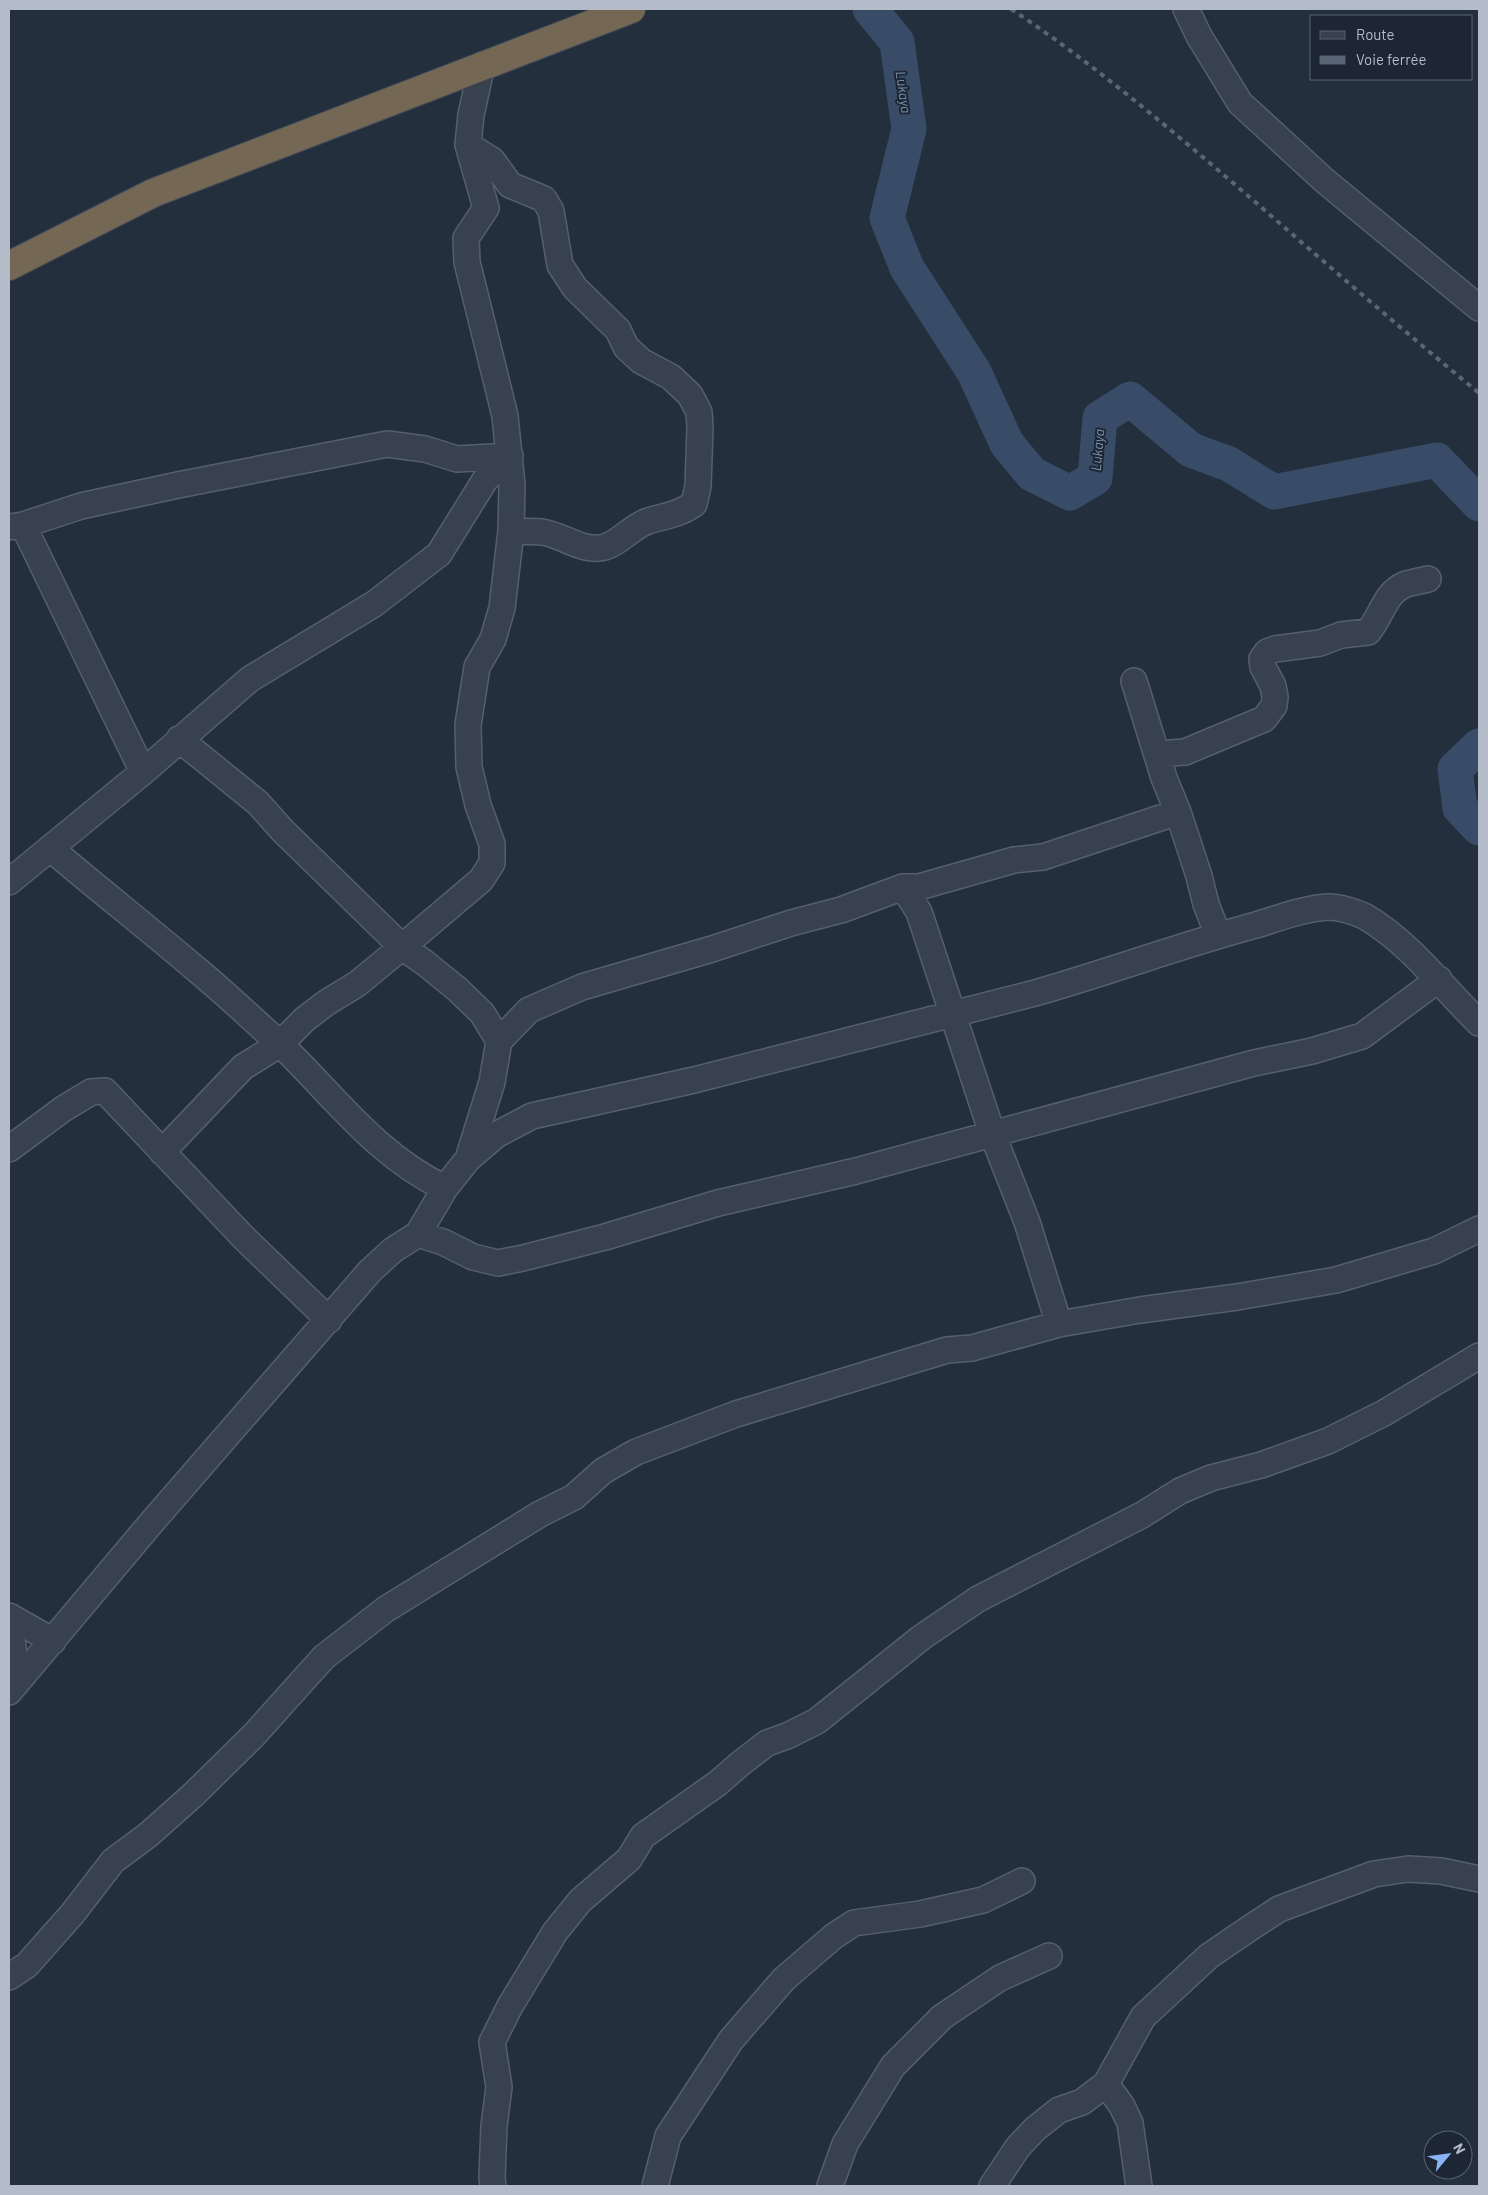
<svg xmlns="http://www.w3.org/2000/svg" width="1488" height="2195" viewBox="0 0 1488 2195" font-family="Barlow,sans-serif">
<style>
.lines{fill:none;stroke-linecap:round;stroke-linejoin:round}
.river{stroke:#394c67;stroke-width:35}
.minor-casing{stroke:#565f6c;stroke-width:28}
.highway-casing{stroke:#434c59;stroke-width:30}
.minor{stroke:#38414e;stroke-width:25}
.highway{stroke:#746855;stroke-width:28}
.rail{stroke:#5a6575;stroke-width:4;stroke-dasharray:5 5;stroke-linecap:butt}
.labels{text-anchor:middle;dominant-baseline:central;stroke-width:4;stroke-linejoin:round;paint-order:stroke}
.water-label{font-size:14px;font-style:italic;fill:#7c92b1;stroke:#1d2633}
</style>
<rect width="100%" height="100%" fill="#242f3e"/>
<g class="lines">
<path class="river" d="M870 9 897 42 909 129 887 218 907 268 974 372 1007 444 1032 474 1070 493 1095 478 1100 418 1130 399 1191 450 1229 464 1274 492 1437 460 1479 504
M1479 746 1455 769 1460 808 1479 828"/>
<g class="minor-casing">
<path id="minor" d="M1186 9 1199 36 1240 103 1325 181 1479 308
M468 145 492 160 510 185 544 199 551 211 560 265 575 288 618 330 626 347 641 361 671 377 690 395 699 412 700 427 698 486 694 504C676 516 667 515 648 521 631 527 621 542 605 547 583 553 563 535 542 532 532 531 521 532 511 531
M23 525 143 772
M9 527 23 525 81 506 178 485 387 444 425 449 457 459 510 456
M1134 681 1164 778 1178 812 1199 876 1206 904 1218 935
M179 739 258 803 282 830 402 947 425 963 457 989 482 1013 499 1041 492 1082 468 1159
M1157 754 1185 752 1264 719 1274 706 1275 697 1273 686 1263 667 1262 659 1267 652 1275 649 1320 643 1341 635 1368 632C1381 617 1385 593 1404 585 1411 582 1421 581 1428 579
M50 848C98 889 148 928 196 969 224 992 251 1018 278 1042 332 1093 376 1156 445 1188
M9 882 143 772 250 679 374 604 439 554 485 480 510 456
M903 887 919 912 992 1133 1027 1222 1059 1324
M499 1041 529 1010 582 987 712 949 791 923 841 910 903 887H919L1014 860 1043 857 1178 812
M9 1149 63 1109 91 1092 105 1091 244 1238 329 1320
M162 1152 243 1067 280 1044 305 1019 326 1003 357 984 402 947 481 880 492 863V844L478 805 469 767 468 725 477 667 493 639 502 608 511 531 512 485 505 416 467 262 466 238 486 208 468 145 471 115 482 65
M418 1234 443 1242 473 1257 498 1263 523 1258 605 1237 718 1203 856 1171 1254 1063 1312 1051 1362 1036 1439 979
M9 1616 53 1641
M9 1632 13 1646 16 1684
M9 1692 152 1522 370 1271 393 1250 418 1234 445 1188 468 1159 496 1135 532 1116 694 1080 1035 993C1109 972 1181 945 1256 925 1279 918 1305 908 1329 907 1340 907 1356 912 1366 917 1411 944 1442 987 1479 1023
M9 1977 27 1965 73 1913 113 1861 148 1835 193 1795 254 1735 324 1657 386 1609 540 1514 574 1497 603 1471 636 1452 736 1414 947 1350 972 1348 1059 1324 1140 1310 1237 1297 1336 1280 1434 1251 1479 1229
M1106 2084 1122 2106 1130 2123 1139 2186
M493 2186 492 2177 494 2126 499 2087 492 2042 510 2006 555 1932 580 1901 629 1859 643 1836 718 1783 741 1763 767 1743 787 1736 817 1721 922 1637 978 1599 1142 1515 1180 1491 1211 1478 1261 1465 1328 1441 1384 1413 1479 1356
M655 2186 668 2136 731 2040 784 1979 834 1936 854 1923 920 1914 983 1900 1022 1881
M830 2186 845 2144 893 2066 942 2017 1000 1978 1049 1956
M992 2186 1018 2147 1035 2129 1059 2110 1082 2102 1106 2084 1143 2017 1209 1956 1250 1928 1279 1909 1374 1874 1408 1869 1441 1871 1479 1879"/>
</g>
<g class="highway-casing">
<path id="highway" d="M9 266 153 193 631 9"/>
</g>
<use href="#minor" class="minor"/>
<use href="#highway" class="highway"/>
<path class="rail" d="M1011 9C1094 64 1170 129 1246 194 1323 261 1400 328 1479 393"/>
</g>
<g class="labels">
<g class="water-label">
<text transform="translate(904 92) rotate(82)">Lukaya</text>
<text transform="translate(1097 450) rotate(-85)">Lukaya</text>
</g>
</g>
<rect width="1488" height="2195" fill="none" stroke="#b4bcc9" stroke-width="20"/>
<rect x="1310" y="15" width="162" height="65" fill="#1d2633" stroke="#59626f"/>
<rect x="1320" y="31" width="25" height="8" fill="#38414e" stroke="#59626f"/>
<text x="1356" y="40" font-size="15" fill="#b4bcc9">Route</text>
<rect x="1320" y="56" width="25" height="8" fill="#5a6575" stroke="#59626f"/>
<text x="1356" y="65" font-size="15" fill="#b4bcc9">Voie ferrée</text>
<g transform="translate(1448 2155) rotate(61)"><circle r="24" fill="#1d2633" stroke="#59626f"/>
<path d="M0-4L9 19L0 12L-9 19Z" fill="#8ab4f8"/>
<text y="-8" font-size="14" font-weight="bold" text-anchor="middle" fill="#b4bcc9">N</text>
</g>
</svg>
